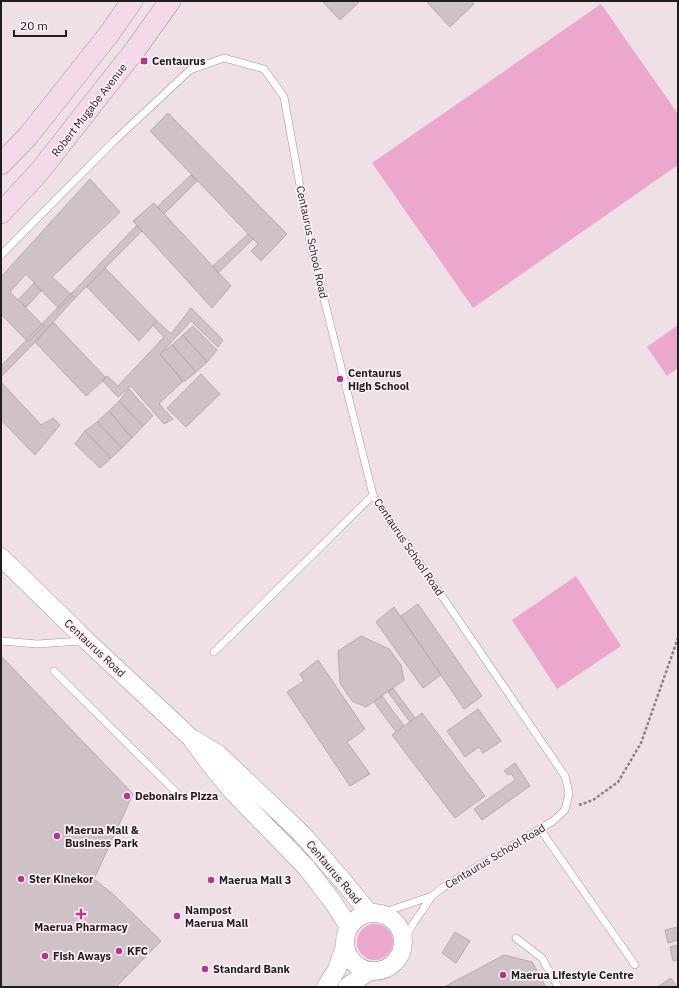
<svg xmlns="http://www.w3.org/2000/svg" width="679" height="988" viewBox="0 0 679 988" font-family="'IBM Plex Sans',sans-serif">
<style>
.green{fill:#eca7cd}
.building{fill:#cfc1c8;stroke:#b6a9b0}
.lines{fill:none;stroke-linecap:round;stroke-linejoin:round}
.service-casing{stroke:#a2959c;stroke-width:8}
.tertiary-casing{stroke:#a2959c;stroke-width:19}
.secondary-casing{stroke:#a2959c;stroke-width:22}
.path{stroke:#8a8085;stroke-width:2.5;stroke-dasharray:3 2;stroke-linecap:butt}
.service{stroke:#fff;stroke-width:7}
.tertiary{stroke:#fff;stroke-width:18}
.secondary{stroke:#f4d9e9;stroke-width:21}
.poi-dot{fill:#b43888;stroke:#fceef5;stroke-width:1.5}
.labels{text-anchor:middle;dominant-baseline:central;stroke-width:3.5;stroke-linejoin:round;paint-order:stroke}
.poi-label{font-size:11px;font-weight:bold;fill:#211c1e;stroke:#fceef5;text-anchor:start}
.street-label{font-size:11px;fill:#211c1e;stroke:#fceef5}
</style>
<rect width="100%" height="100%" fill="#efe0e8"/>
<path class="green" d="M601 4 678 114V165L473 308 372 163Z
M678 325V368L667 376 647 347Z
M576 576 621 646 557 689 512 620Z
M357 942a18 18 0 1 1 36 0a18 18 0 1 1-36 0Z"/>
<path class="building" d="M322 1H360L340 20Z
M426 1H472L474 4 450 27Z
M168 113 287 234 261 261 251 251 258 244 150 131Z
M191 175 197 181 164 214 157 207Z
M90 179 120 212 52 277 73 296 59 309 26 274 10 292 44 326 28 342 1 314V277Z
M154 203 231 286 212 308 133 221Z
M137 225 142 231 75 298 71 294Z
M248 234 253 239 218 273 213 266Z
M105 268 157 321 139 341 87 287Z
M34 283 41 291 26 307 18 300Z
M71 294 75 298 35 342 3 375 1 374V366Z
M191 308 223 340 218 347 191 321 160 354 183 381 159 404 173 419 164 424 131 386 118 397 102 380 107 376 118 386 164 337 153 325 157 321 171 334Z
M53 322 106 378 86 396 35 342Z
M193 326 217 350 207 362 183 335Z
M183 335 207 362 196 372 172 345Z
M172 345 196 372 185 381H183L160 354Z
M201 374 220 394 186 427 167 408Z
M1 382 41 425 53 418 60 425 35 455 1 420Z
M129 389 153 416 143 426 119 401Z
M119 401 143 426 132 438 109 411Z
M109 411 132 438 122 448 97 422Z
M97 422 122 448 111 458 85 431Z
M85 431 111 458 100 468 75 444Z
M418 604 482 696 464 709 401 616Z
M394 607 441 675 423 688 376 622Z
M361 636 389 649 401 665 404 680 366 707 352 701 340 683 338 651Z
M1 656 133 794 94 879 115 896 161 941 116 987H1Z
M318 660 365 729 347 742 370 774 350 786 287 692 304 681 300 674Z
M393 688 415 718 410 722 388 692Z
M382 696 404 726 396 732 374 702Z
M478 709 501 741 483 753 479 747 465 757 447 731Z
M422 713 485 796 455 818 392 735Z
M515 763 530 786 482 820 474 809 515 780 511 773 508 775 504 771Z
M678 927V940L668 943 665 930Z
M455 932 470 941 456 963 442 953Z
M678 945V960L673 961 670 947Z
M504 955 532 962 546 987H444Z
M671 978 677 987H657Z"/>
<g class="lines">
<g class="service-casing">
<path id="service" d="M1 255 114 141 190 70 224 58 264 69 284 97 311 247 373 495 556 763 565 776 569 793 565 810 553 821 442 888 432 896 382 913
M1 641 37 644 82 641
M214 652 373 495
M54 671 179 795
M540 829 635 965
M516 938 542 958 558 987
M404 941 413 924 432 896"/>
</g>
<g class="tertiary-casing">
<path id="tertiary" d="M1 557 87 641 191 738 209 763 232 791 306 867 333 902 349 927
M195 740 218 754 302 834 343 881 369 913
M345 942a29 29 0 1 1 58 0a29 29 0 1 1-58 0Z
M326 987 337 969 345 946
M347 987 369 971"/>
</g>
<g class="secondary-casing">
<path id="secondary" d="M1 164 28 136 109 34 132 1
M1 213 39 172 135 50 170 1"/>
</g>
<path class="path" d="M579 805 593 800 618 782 641 743 678 638"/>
<use href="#service" class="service"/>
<use href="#tertiary" class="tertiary"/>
<use href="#secondary" class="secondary"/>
</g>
<g class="poi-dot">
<rect x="140" y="57" width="8" height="8" rx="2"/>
<circle cx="340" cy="379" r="4"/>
<circle cx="127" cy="796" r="4"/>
<circle cx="57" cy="836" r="4"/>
<circle cx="21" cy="879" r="4"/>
<circle cx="211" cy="880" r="4"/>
<path d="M79 908h4v4h4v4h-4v4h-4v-4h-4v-4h4z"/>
<circle cx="177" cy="916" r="4"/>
<circle cx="119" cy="951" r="4"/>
<circle cx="45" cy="956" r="4"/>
<circle cx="205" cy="969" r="4"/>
<circle cx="503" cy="975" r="4"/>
</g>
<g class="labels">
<g class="poi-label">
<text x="152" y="61">Centaurus</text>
<text x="348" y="373">Centaurus<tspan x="348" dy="13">High School</tspan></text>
<text x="135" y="796">Debonairs Pizza</text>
<text x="65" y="830">Maerua Mall &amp;<tspan x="65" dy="13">Business Park</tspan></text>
<text x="29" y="879">Ster Kinekor</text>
<text x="219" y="880">Maerua Mall 3</text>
<text x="185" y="910">Nampost<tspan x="185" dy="13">Maerua Mall</tspan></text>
<text x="81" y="927" text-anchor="middle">Maerua Pharmacy</text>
<text x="127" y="951">KFC</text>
<text x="53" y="956">Fish Aways</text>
<text x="213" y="969">Standard Bank</text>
<text x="511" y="975">Maerua Lifestyle Centre</text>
</g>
<g class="street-label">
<text transform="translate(89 110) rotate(-52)">Robert Mugabe Avenue</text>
<text transform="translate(312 242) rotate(78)">Centaurus School Road</text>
<text transform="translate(409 547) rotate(56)">Centaurus School Road</text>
<text transform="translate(95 648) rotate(43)">Centaurus Road</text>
<text transform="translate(495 856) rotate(-31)">Centaurus School Road</text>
<text transform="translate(334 872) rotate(50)">Centaurus Road</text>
</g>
</g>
<rect width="679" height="988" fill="none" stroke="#211c1e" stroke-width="4"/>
<path d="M14 30v6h52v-6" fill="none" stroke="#211c1e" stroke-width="2"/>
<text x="20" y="30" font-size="12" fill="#211c1e" stroke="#fceef5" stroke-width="3" paint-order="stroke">20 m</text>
</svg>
